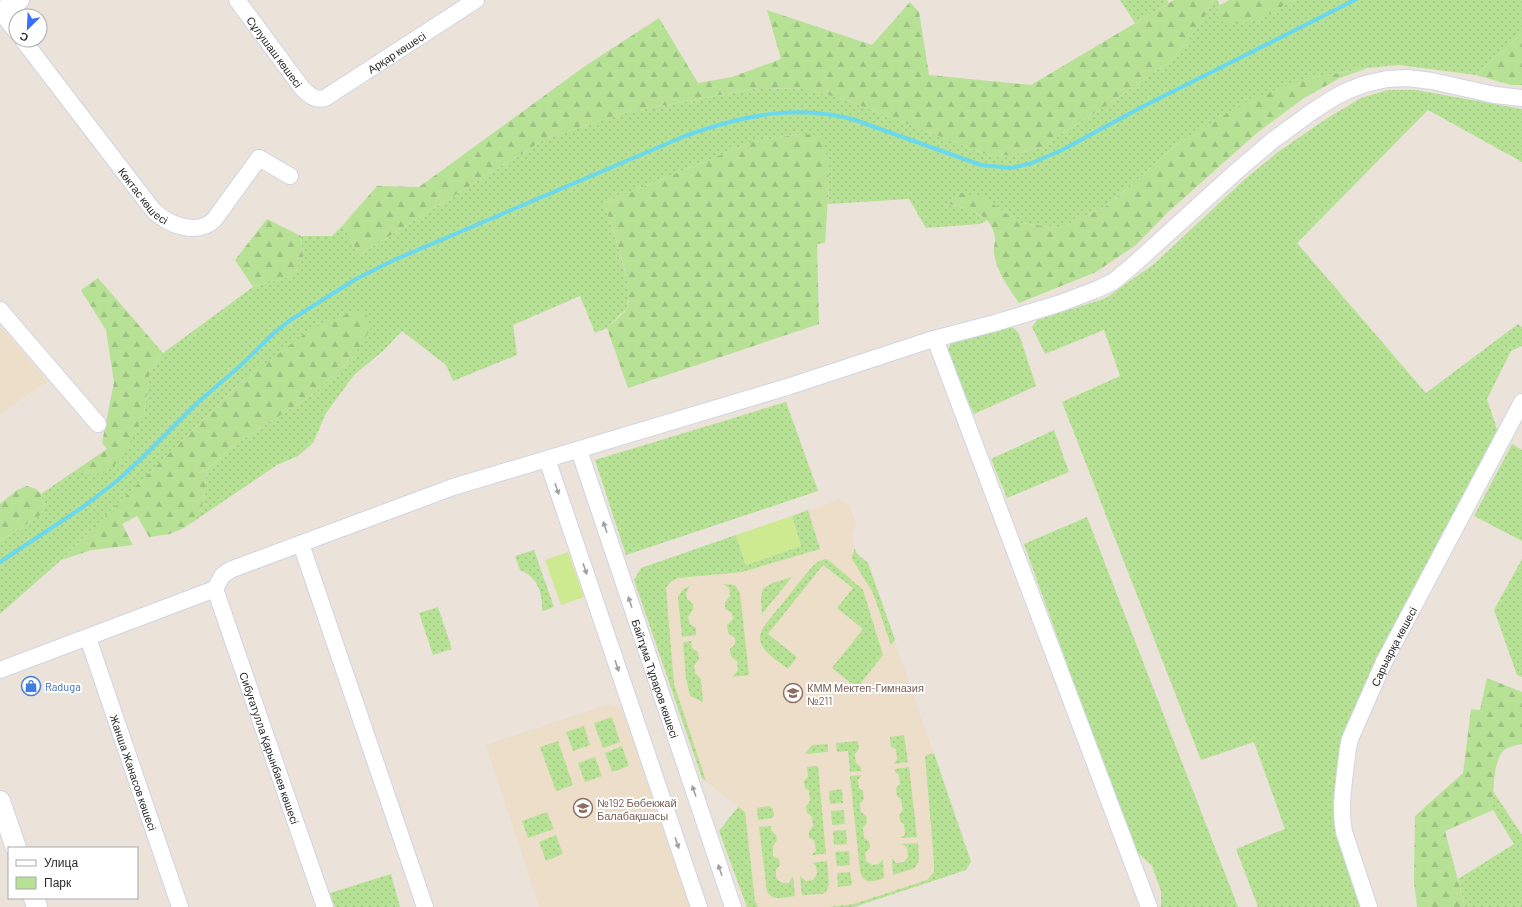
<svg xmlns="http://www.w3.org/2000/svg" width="1522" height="907" viewBox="0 0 1522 907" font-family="Barlow,sans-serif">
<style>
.education{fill:#eddec9}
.green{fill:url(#green-dots)}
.forest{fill:url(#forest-firs)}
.pitch{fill:#cdea91}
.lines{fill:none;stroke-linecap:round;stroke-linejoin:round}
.stream{stroke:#6cd8ee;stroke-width:4}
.minor-casing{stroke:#cfd5e2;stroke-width:18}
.tertiary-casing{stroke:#cfd5e2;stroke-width:22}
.minor{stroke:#fff;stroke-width:16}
.tertiary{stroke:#fff;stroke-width:20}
.oneway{fill:#9f9f9f}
.labels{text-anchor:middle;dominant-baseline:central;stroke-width:4;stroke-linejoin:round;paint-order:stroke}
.street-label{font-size:11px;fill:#292929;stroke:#fff}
.shop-label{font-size:11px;fill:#366cbe;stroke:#fff;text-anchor:start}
.education-label{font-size:11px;fill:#785e54;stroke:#fff;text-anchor:start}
</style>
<defs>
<pattern id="green-dots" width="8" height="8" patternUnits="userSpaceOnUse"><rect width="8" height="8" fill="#b7e296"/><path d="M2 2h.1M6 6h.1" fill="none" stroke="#9dc281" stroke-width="1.8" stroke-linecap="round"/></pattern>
<pattern id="forest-firs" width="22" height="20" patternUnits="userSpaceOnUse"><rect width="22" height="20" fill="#b7e296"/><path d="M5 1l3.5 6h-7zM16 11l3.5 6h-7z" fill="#9dc281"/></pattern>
</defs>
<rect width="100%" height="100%" fill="#ebe2da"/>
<path class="education" d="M0 326 47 381 0 415Z
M839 500 849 504 856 523 852 538 857 554 868 563 971 862 966 870 854 907H747L719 831 738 807 702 778 634 580 641 568Z
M610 704 624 708 692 907H539L486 745Z"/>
<path class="green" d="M1120 0H1167L1169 3 1135 23Z
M1213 0H1217L1220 5 1217 14 1257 19 1294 0H1522V33L1476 75 1399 65 1368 68 1304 79 1182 140 1108 205 1061 228 1020 223 983 197 948 204 969 209 988 220 980 224 926 228 909 199 828 204 829 184 800 134 752 142 604 203 619 250 630 291 627 308 607 328 595 333 580 296 513 325 517 355 453 381 446 365 402 331 383 351 354 375 326 413 313 443 298 456 277 465 184 528 200 511 204 499 207 470 235 444 311 396 355 355 241 382 61 560 0 614V541L41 515 44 507 41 494 76 470 90 474 144 414 150 372 163 353 253 287 292 276 303 256 301 236H332L343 225 359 255 545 139 623 113 759 88 806 89 846 100 980 152 994 156 1011 155 1040 148 1116 99 1173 59 1203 20Z
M1388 90H1416L1522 109V162L1428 110 1297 243 1426 393 1518 324 1522 327V346L1511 351 1487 399 1499 435 1340 754 1335 785V803L1361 907H1258L1236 849 1285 829 1254 742 1201 760 1062 402 1120 376 1104 330 1045 354 1032 327 1037 320 1106 298 1154 264 1244 180 1278 152 1326 119 1361 98Z
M1009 326 1015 329 1019 334 1036 386 974 414 948 360C946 351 947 347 954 341Z
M786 402 818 491 626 555 595 460Z
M1054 430 1069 472 1007 498 991 459Z
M1512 444 1522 450V541L1474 516Z
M808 510 820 549 742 572 678 578 670 582 666 588 674 684 706 781 702 778 634 580 641 568 736 535 746 565 801 546 792 516Z
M1087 517 1238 907H1161V891L1152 866 1133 848 1024 544Z
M855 548 857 554 868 563 895 640 891 645 873 593 852 559V556Z
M534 550 554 607 542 611C543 593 538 578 520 570L515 556Z
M826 559 831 562 863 590 883 655 857 688 832 668 863 629 837 608 853 588 823 565 768 634 797 657 788 669C773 657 751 647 764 626L811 568C816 563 819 560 826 559Z
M1522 559V677L1517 675 1494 610Z
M792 577 762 614 761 598 763 589 772 583Z
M723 584 735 585 740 593 749 675 732 677 738 670 737 661 731 657 730 649 735 644V638L728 633 727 625 733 619 732 613 725 609V602L730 596 729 588Z
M690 586 686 592 687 599 693 604V610L688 617 690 624 696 628V635L682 637 678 598C680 591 684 588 690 586Z
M438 607 452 649 433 655 419 613Z
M691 641 692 648 698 652 699 659 694 666 695 673 701 679 703 702 690 696 686 678 683 642Z
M612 717 620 742 603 748 594 723Z
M584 726 590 745 573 751 566 732Z
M904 735 908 762 893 764 897 760 896 749 891 747 890 737Z
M558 741 573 785 556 791 540 747Z
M858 741 859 749 855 754 856 763 861 767V771L850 772 848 751 837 752 836 743Z
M828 744V752L805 754 812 745Z
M622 746 629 766 612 772 605 753Z
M934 753 971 862 966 870 854 907H828L854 904 927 880 934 872V862L925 756Z
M595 757 602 776 585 782 578 763Z
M818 766 826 854 811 855 816 851 814 840 809 838V832L813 826 812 817 807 813 806 806 810 801 809 791 805 788 804 781 808 777 807 767Z
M909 767 917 837 901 838 905 834 904 824 900 821 899 815 903 810 901 799 897 796 896 788 900 784 899 775 895 772 894 769Z
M862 775 858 780 859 788 863 791 864 799 860 804 861 812 866 816 867 823 863 828 864 838 869 841 870 848 865 853 866 861 872 865 879 864 883 859 884 878C874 882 863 885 860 871L850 776Z
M842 789 843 803 830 804 829 791Z
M1493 791 1522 835V907H1465L1458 879 1514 844 1493 810Z
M737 806 745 812 755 901 758 907H747L719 831 738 807Z
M769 806 773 809 774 816 772 818 758 820 757 808Z
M844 810 845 824 832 825 831 811Z
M547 812 554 829 528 838 522 821Z
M771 826V830L776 835 777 840 773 846V856L779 859 780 865 776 870V878L782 883H789L793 876 795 896C786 897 773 902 767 892L759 827Z
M846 830 847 844 834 845 833 831Z
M556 835 563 854 546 861 539 842Z
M918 843 919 860 915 868 893 875 892 858 896 863 904 862 908 857 907 848 902 844Z
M849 851 850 865 837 866 835 852Z
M827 861 829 884 826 892 822 894 802 895 800 876 806 881 813 880 817 874 816 866 812 863Z
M850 872 852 885 838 887 837 873Z
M391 874 400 907H335L330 893Z"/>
<path class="forest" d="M1174 0H1213L1203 20 1173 59 1116 99 1040 148 1011 155 994 156 980 152 846 100 806 89 758 88 623 113 545 139 359 255 343 225 377 186 419 187 585 66 659 18 698 83 732 77 781 59 767 10 872 45 910 2 919 12 929 75 1031 85Z
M1229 0H1294C1272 11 1244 32 1219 20L1217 14 1220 5Z
M1522 33V85H1511L1476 75Z
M1368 68 1340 78 1304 98 1258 132 1167 213 1136 245 1096 272 1019 303C1009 288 996 271 994 253 993 248 996 242 995 237 992 214 967 208 948 204L961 193 983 197 1020 223 1061 228 1108 205 1182 140 1248 101 1304 79Z
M800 134 824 135 829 184 825 243 817 244 819 324 628 388 607 328C613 322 623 315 627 308 636 291 610 223 604 203L752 142Z
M267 219 301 236 303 256 293 276 253 287 235 260Z
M98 278 163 353 150 372 144 414 121 460 103 473 90 474 76 470 107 449 102 443 114 382 106 330 81 290Z
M355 311 366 314 371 328 355 355 311 396 235 444 207 470 204 499 200 511 184 528 170 534 149 537 137 516 122 524 133 545 92 550 61 560 241 382 311 329Z
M27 486 36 489 41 494 44 507 41 515 0 541V504L17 490Z
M1487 678 1522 692V744C1515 745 1507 747 1502 752 1493 765 1493 795 1493 810L1445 831 1465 907H1417L1414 882 1415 816 1463 773 1471 709 1480 710Z"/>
<path class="pitch" d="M792 516 801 546 746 565 736 535Z
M568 552 584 597 561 605 545 560Z"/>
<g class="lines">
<path class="stream" d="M0 562 83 507 117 481 139 461 196 404 239 367 274 333 289 321 356 279 394 260 685 136C741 116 797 103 855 120L981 165 1012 168 1032 163 1062 150 1140 108 1355 0"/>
<g class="minor-casing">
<g id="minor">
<path id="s1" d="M237 0 302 88C309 95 315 101 325 98L476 0"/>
<path d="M1 12 16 31"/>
<path id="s2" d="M23 40 153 210C168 225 197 236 214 220L259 158 290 176"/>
<path d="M0 310 98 424"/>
<path d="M935 339 1149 907"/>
<path id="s3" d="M579 450 733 907"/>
<path d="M547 459 699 907"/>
<path d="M301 544 425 907"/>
<path id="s4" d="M215 589 325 907"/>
<path id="s5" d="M88 638 180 907"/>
<path d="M0 670 215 589 222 576 230 570 453 487 787 387 930 340 995 323 1058 304 1098 289 1114 281 1131 267 1239 169 1272 141 1313 111 1335 97 1347 91 1365 84 1387 79 1407 78 1432 81 1495 95 1522 98"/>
<path id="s6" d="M1369 907 1344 832C1339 805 1345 776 1348 748L1350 739 1384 662 1522 402"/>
</g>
</g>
<g class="tertiary-casing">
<path id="tertiary" d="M0 13 19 0
M0 801 16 848
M34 898 37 907"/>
</g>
<use href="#minor" class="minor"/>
<use href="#tertiary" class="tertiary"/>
</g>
<defs><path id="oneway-solid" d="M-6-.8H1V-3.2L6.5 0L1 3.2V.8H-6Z"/></defs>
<g class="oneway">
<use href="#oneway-solid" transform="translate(557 489) rotate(71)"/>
<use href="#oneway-solid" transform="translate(605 527) rotate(-109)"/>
<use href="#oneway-solid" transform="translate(585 569) rotate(71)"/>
<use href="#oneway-solid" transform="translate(630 602) rotate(-109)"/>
<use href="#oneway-solid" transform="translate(617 666) rotate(71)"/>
<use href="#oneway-solid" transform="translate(694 791) rotate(-109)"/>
<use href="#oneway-solid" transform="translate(677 843) rotate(71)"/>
<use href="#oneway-solid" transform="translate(720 870) rotate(-109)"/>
</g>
<defs>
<g id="shop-ring" transform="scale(1)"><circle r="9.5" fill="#fff" stroke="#3f7fe0" stroke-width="1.5"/><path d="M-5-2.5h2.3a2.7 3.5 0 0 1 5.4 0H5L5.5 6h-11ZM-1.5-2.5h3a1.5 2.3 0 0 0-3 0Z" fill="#3f7fe0"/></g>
<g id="school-ring" transform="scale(1)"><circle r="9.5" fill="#fff" stroke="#8d6e63" stroke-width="1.5"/><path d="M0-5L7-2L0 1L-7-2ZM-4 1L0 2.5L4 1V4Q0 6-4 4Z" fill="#8d6e63"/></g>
</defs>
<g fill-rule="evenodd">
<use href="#shop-ring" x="31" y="686"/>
<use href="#school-ring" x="793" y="693"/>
<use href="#school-ring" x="583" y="808"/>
</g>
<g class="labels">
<g class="street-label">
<text stroke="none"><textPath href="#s1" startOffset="64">Сұлушаш көшесі</textPath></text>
<text stroke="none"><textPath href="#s1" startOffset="221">Арқар көшесі</textPath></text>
<text stroke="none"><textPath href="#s2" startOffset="197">Көктас көшесі</textPath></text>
<text stroke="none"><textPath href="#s6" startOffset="275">Сарыарқа көшесі</textPath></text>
<text stroke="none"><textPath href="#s3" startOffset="241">Байтұма Тұраров көшесі</textPath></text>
<text stroke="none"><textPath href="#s4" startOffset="168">Сибуғатулла Қарынбаев көшесі</textPath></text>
<text stroke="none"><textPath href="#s5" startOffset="142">Жанша Жанасов көшесі</textPath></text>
</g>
<g class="shop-label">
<text x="45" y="686">Raduga</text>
</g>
<g class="education-label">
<text x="807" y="687">КММ Мектеп-Гимназия<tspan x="807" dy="13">№211</tspan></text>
<text x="597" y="802">№192 Бөбекжай<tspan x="597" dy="13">Балабақшасы</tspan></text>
</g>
</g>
<rect x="8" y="847" width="130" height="52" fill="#ffffff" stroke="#a9a9a9"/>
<rect x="16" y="860" width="20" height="6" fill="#ffffff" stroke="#a9a9a9"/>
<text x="44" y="867" font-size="12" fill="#292929">Улица</text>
<rect x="16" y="877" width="20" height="12" fill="#b7e296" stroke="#a9a9a9"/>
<text x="44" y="887" font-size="12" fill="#292929">Парк</text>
<g transform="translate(28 28) rotate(204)"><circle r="19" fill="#ffffff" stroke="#a9a9a9"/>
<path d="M0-3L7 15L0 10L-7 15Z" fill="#396ffa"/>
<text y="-6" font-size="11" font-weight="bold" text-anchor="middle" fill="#292929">С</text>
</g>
</svg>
